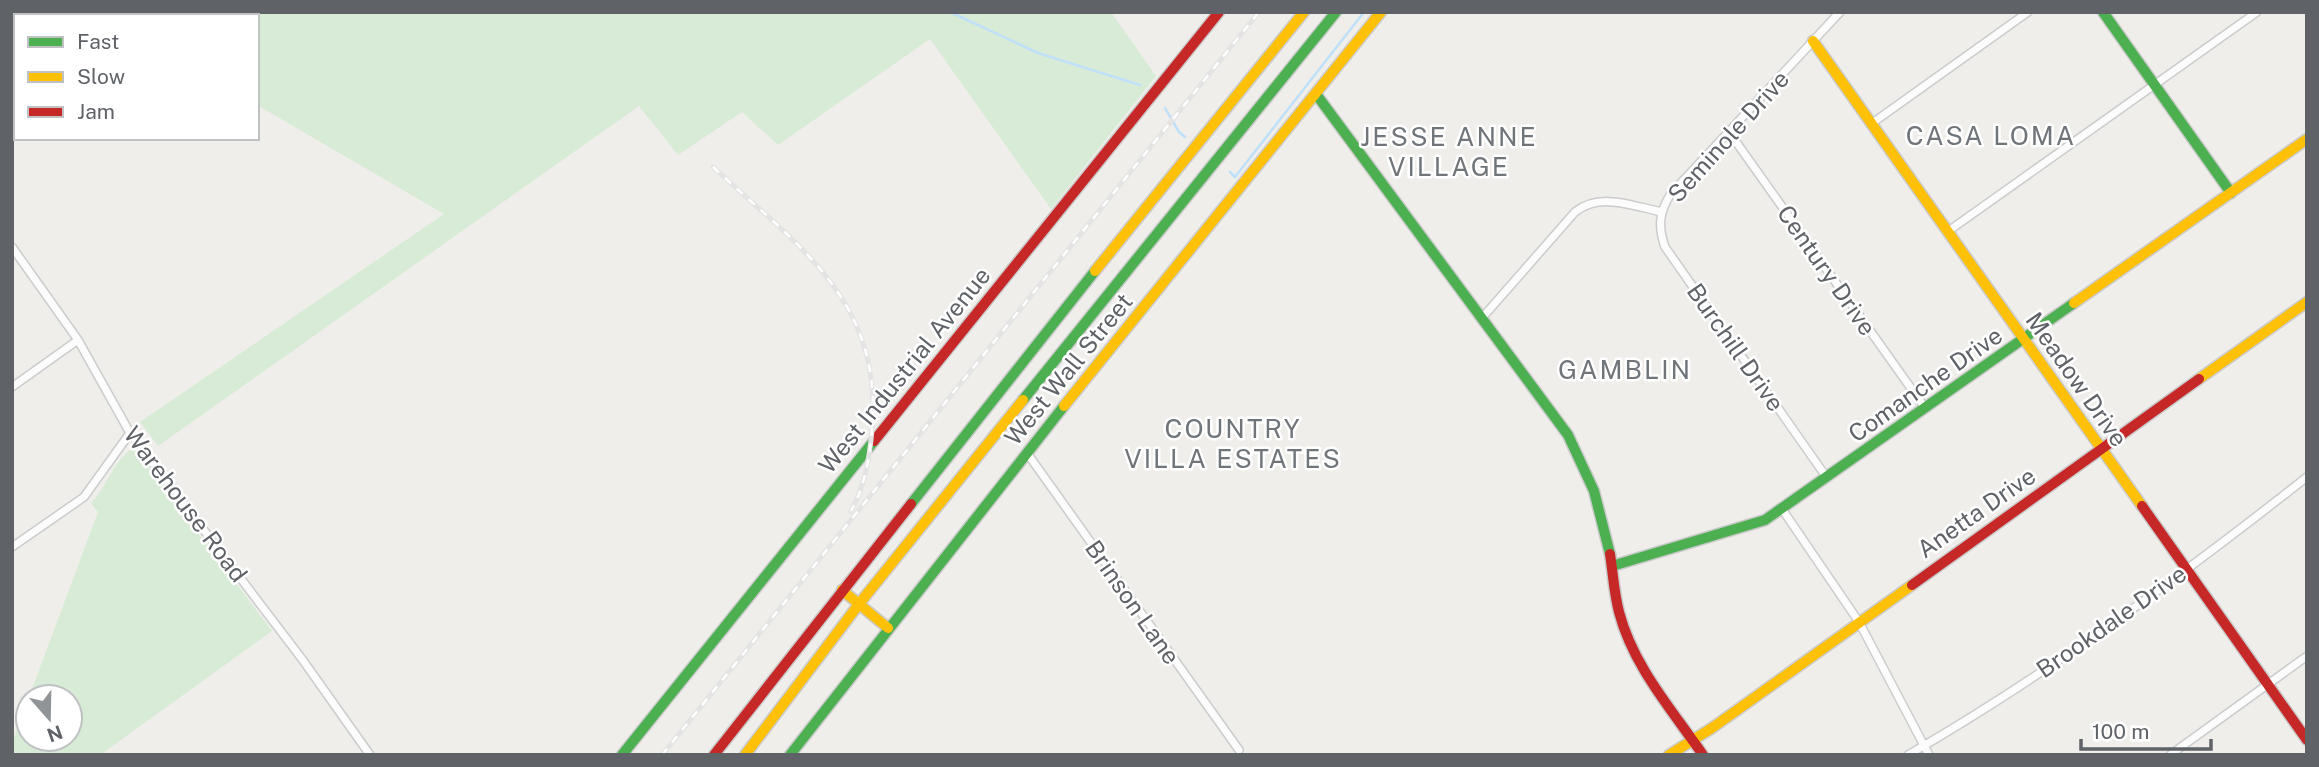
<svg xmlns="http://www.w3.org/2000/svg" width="2319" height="767" viewBox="0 0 2319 767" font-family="'Public Sans',sans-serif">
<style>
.green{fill:#d8ebd6}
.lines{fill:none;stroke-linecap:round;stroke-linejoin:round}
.stream{stroke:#bfe0f9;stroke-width:2.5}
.street-casing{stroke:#cbcccc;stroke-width:10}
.fast-casing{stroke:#cacacb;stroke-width:13}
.slow-casing{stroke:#cacacb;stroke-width:13}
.jam-casing{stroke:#cacacb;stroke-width:13}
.street{stroke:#fdfcfc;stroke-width:7}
.fast{stroke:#4caf50;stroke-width:10}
.slow{stroke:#ffc107;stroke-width:10}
.jam{stroke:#c62828;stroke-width:10}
.rail-casing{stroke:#e4e4e4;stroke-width:5}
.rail{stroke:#fff;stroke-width:2.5;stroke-dasharray:8;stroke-linecap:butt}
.labels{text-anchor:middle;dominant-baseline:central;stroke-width:5;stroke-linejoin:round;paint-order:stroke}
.street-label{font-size:24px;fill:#5f6368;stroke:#fff}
.neighbourhood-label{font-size:26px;letter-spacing:2px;fill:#70757a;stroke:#fff}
</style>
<rect width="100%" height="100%" fill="#efeeea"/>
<path class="green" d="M12 12H1111L1156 76 1051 209 930 39 778 145 742 112 678 155 639 106 158 446 140 422 444 214 257 105V16H16V79L12 75Z
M134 448 272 631 100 755H12V743L28 701V739H70V697H29L98 512 91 503C106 488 116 456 134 448Z"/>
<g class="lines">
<path class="stream" d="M950 12 1038 53 1140 85
M1165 108 1179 132 1185 137
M1230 172 1235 177 1364 12"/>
<g class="street-casing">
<path id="street" d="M1871 124 2028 12
M1729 132 1925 408
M1947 232 2257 12
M12 247 78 340 130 433 302 659 370 755
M1482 318 1575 212C1600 192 1633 206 1662 212
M12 387 78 340
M1027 453 1239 750
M1827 478 1665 247C1658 227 1659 213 1670 195L1840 12
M1782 509 1859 622 1929 755
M12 547 84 497 130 433
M1908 755C2048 674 2180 577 2307 477
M2170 755 2307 656"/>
</g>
<g class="fast-casing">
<path id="fast" d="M2103 12 2231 193
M1316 94 1568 435 1594 491 1610 554
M1023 400 1336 12
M911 504 1095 271
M1612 566 1765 520 2074 303
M622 755 874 441
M790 755 1064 406"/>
</g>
<g class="slow-casing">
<path id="slow" d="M1813 41 2142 506
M1095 271 1304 12
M2074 303 2307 139
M2199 379 2307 302
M1064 406 1381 12
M842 590 888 628
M745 755 859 604 1023 400
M1669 755 1712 728 1912 585"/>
</g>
<g class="jam-casing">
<path id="jam" d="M874 441 1219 12
M2142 506 2307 740
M1610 554C1613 573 1614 593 1619 612 1633 666 1672 710 1703 755
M1912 585 2199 379
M714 755 911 504"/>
</g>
<use href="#street" class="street"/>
<use href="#fast" class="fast"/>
<use href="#slow" class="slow"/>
<use href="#jam" class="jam"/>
<g class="rail-casing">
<path id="rail" d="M713 167C797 245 883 300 872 429 870 456 865 486 851 511
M662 755 1259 12"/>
</g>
<use href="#rail" class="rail"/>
</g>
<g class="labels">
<g class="street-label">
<text transform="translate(1728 136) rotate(-48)">Seminole Drive</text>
<text transform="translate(1827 270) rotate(55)">Century Drive</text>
<text transform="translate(1736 347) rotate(55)">Burchill Drive</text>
<text transform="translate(1068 369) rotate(-51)">West Wall Street</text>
<text transform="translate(904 370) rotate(-51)">West Industrial Avenue</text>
<text transform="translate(2077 379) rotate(55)">Meadow Drive</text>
<text transform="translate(1925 384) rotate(-35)">Comanche Drive</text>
<text transform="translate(186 504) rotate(53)">Warehouse Road</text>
<text transform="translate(1976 512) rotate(-35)">Anetta Drive</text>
<text transform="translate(1133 602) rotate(55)">Brinson Lane</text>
<text transform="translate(2111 621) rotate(-35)">Brookdale Drive</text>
</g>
<g class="neighbourhood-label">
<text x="1991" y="135">CASA LOMA</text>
<text x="1449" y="136">JESSE ANNE<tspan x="1449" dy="30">VILLAGE</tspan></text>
<text x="1625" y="369">GAMBLIN</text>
<text x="1233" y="428">COUNTRY<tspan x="1233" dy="30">VILLA ESTATES</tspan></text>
</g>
</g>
<rect width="2319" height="767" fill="none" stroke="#5f6368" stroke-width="28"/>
<rect x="14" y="14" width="245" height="126" fill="#ffffff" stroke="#bfc1c3" stroke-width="2"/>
<rect x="28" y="37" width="35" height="10" fill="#4caf50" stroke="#bfc1c3" stroke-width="2"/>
<text x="77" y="49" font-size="21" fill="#5f6368">Fast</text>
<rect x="28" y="72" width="35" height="10" fill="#ffc107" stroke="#bfc1c3" stroke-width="2"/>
<text x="77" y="84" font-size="21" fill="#5f6368">Slow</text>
<rect x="28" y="107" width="35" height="10" fill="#c62828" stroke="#bfc1c3" stroke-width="2"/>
<text x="77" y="119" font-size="21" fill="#5f6368">Jam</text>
<g transform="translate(49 718) rotate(160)"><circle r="33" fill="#ffffff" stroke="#bfc1c3" stroke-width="2"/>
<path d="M0-5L12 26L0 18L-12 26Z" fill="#919496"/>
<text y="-10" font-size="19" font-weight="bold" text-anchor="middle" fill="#5f6368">N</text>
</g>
<path d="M2081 739v10h130v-10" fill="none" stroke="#5f6368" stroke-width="3.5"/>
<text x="2092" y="739" font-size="21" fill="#5f6368" stroke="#ffffff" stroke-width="5" paint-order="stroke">100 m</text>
</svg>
